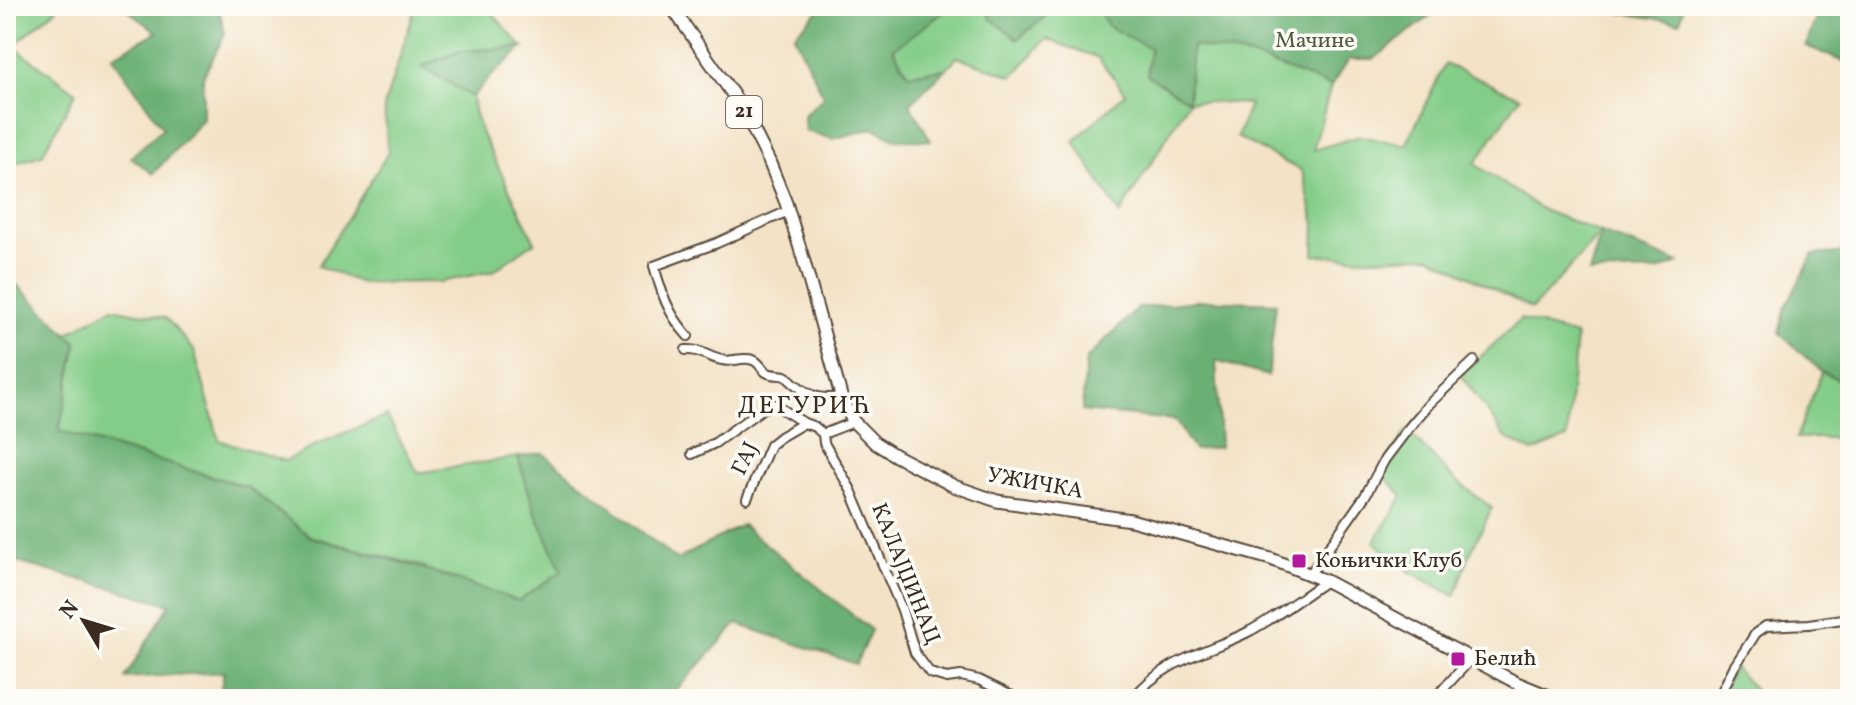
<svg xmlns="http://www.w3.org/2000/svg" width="1856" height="705" viewBox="0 0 1856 705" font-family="Vollkorn,serif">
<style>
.green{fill:#84cd88;stroke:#607c53;stroke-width:2}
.forest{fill:#6bb074;stroke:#536d49;stroke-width:2}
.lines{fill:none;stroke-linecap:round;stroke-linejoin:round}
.minor-casing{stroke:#574637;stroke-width:12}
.major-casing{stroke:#574637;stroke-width:15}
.minor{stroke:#fff;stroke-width:8}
.major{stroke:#fff;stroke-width:11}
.poi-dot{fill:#b5179e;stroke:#fdfcf7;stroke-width:3}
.labels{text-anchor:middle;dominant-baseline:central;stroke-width:7;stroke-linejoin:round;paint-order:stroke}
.shield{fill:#fdfcf7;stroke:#75695f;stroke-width:2}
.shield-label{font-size:20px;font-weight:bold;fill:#3b2a1e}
.park-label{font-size:22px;fill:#515b3e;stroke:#fdfcf7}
.street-label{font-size:22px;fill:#3b2a1e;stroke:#fdfcf7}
.poi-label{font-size:22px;fill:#3b2a1e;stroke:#fdfcf7;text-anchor:start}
.quarter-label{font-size:26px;letter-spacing:2px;fill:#3b2a1e;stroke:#fdfcf7}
</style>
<rect width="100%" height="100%" fill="#fdfcf7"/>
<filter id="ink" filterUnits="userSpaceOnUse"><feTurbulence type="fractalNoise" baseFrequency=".0125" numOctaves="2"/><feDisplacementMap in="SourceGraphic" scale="16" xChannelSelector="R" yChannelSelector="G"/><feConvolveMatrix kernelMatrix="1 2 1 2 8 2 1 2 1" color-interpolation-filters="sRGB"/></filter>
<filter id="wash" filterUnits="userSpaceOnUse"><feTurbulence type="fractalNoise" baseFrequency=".006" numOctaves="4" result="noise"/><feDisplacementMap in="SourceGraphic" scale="32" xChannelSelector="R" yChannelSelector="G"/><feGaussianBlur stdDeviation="1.8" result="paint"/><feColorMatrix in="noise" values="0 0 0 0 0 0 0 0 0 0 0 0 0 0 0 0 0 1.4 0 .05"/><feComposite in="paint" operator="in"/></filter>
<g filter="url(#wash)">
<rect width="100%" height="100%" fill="#f3e2c6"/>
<path class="green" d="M6 6H60L13 46 76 92 42 155 6 166Z
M416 6H486L523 48 460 51 422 67 472 97 474 110 480 130 535 242 493 271 441 282 361 283 318 266 388 153 384 106Z
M952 6H986L990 18 1018 39 1057 6H1096L1109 27 1150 48 1188 100 1191 45 1250 56 1331 86 1313 150 1360 136 1406 145 1445 64 1520 97 1475 164 1541 209 1601 233 1532 309 1431 256 1367 258 1314 255 1315 224 1302 171 1237 137 1250 104 1189 101 1120 214 1074 141 1126 93 1097 57 1046 39 1013 76 957 57 946 69 908 74 893 49Z
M112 308 166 318 194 350 219 440 286 461 320 443 387 416 418 473 518 457 535 512 563 571 518 602 425 569V567L311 537 247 487 59 431 77 344 67 334Z
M1521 319 1576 336 1567 438 1533 452 1506 438 1461 375Z
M1822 372 1850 384V438H1796Z
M1407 430 1453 478 1492 508 1470 554 1455 596 1410 572 1374 542 1403 496 1379 471Z
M1734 667 1763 699H1718Z"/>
<path class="forest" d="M122 6H218L225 34 203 77V119L153 174 131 157 163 128 112 56 157 32Z
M823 6H952L893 49 908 74 946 69 910 104 931 141 895 139 874 128 833 139 805 131 804 115 824 97 794 35Z
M986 6H1057L1018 39 990 18Z
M1096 6H1443L1374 59H1349L1331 86 1250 56 1192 46 1188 101 1147 75 1150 48 1109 27Z
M1611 6H1684L1680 22 1609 11Z
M1820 6H1850V64L1806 46Z
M524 47 493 74 472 97 422 66 460 51Z
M1601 233 1679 263 1657 271 1589 273Z
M1850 252V384L1822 372 1779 333 1786 306 1813 255Z
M6 269 10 278 77 343 59 431 247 487 311 537 425 569 518 601 562 571 535 512 518 457 543 453 677 560 742 525 871 630 856 664 737 624 668 699H219L224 672 125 678 170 604 6 559Z
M1203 300 1276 303 1268 376 1216 361 1220 447 1194 450 1175 420 1082 411 1086 359 1138 308Z"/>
</g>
<g filter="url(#ink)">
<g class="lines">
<g class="minor-casing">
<path id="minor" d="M688 336C668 314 662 294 654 266L717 243 788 211
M686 350C702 349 708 358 722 360 732 363 742 356 753 360 759 362 761 368 766 372 772 376 779 374 785 376 789 378 791 381 795 384 812 397 819 400 841 397
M854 422 823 434 824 443 851 490 902 610 915 653 930 673 947 678 961 676 979 680 1018 699
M692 454 715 443 762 409 774 404 804 423 815 427 823 434
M747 499 770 445 780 437 804 423
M1310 574 1365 496 1385 459 1407 430 1429 404 1474 361
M1133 699C1160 662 1207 652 1246 633 1274 619 1300 598 1326 581
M1434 699 1471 659
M1718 699 1734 667 1756 633 1766 626 1809 624 1849 618"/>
</g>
<g class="major-casing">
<path id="major" d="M671 6 743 109 769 161 786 203 803 258 843 403 854 422 875 443 896 456 954 486 997 501 1131 520 1271 559 1326 581 1517 683 1556 699"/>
</g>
<use href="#minor" class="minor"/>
<use href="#major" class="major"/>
</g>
</g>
<g class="poi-dot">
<rect x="1291" y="553" width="16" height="16" rx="4"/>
<rect x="1450" y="651" width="16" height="16" rx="4"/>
</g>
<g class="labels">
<rect class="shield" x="726" y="96" width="36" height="32" rx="6"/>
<g class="shield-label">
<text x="744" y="112">21</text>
</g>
<g class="park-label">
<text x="1315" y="41">Мачине</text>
</g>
<g class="street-label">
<text transform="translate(746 459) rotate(-64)">ГАЈ</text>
<text transform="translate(1035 484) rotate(10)">УЖИЧКА</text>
<text transform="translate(905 574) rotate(68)">КАЛАЈЏИНАЦ</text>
</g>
<g class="poi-label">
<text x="1315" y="561">Коњички Клуб</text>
<text x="1474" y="659">Белић</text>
</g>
<g class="quarter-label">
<text x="805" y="406">ДЕГУРИЋ</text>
</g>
</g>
<rect width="1856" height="705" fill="none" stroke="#fdfcf7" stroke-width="32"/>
<g transform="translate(84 621) rotate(308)" stroke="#fdfcf7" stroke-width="6" paint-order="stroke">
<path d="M0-6L14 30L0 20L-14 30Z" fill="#3b2a1e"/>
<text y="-12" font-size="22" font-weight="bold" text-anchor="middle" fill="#3b2a1e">N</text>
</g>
</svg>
